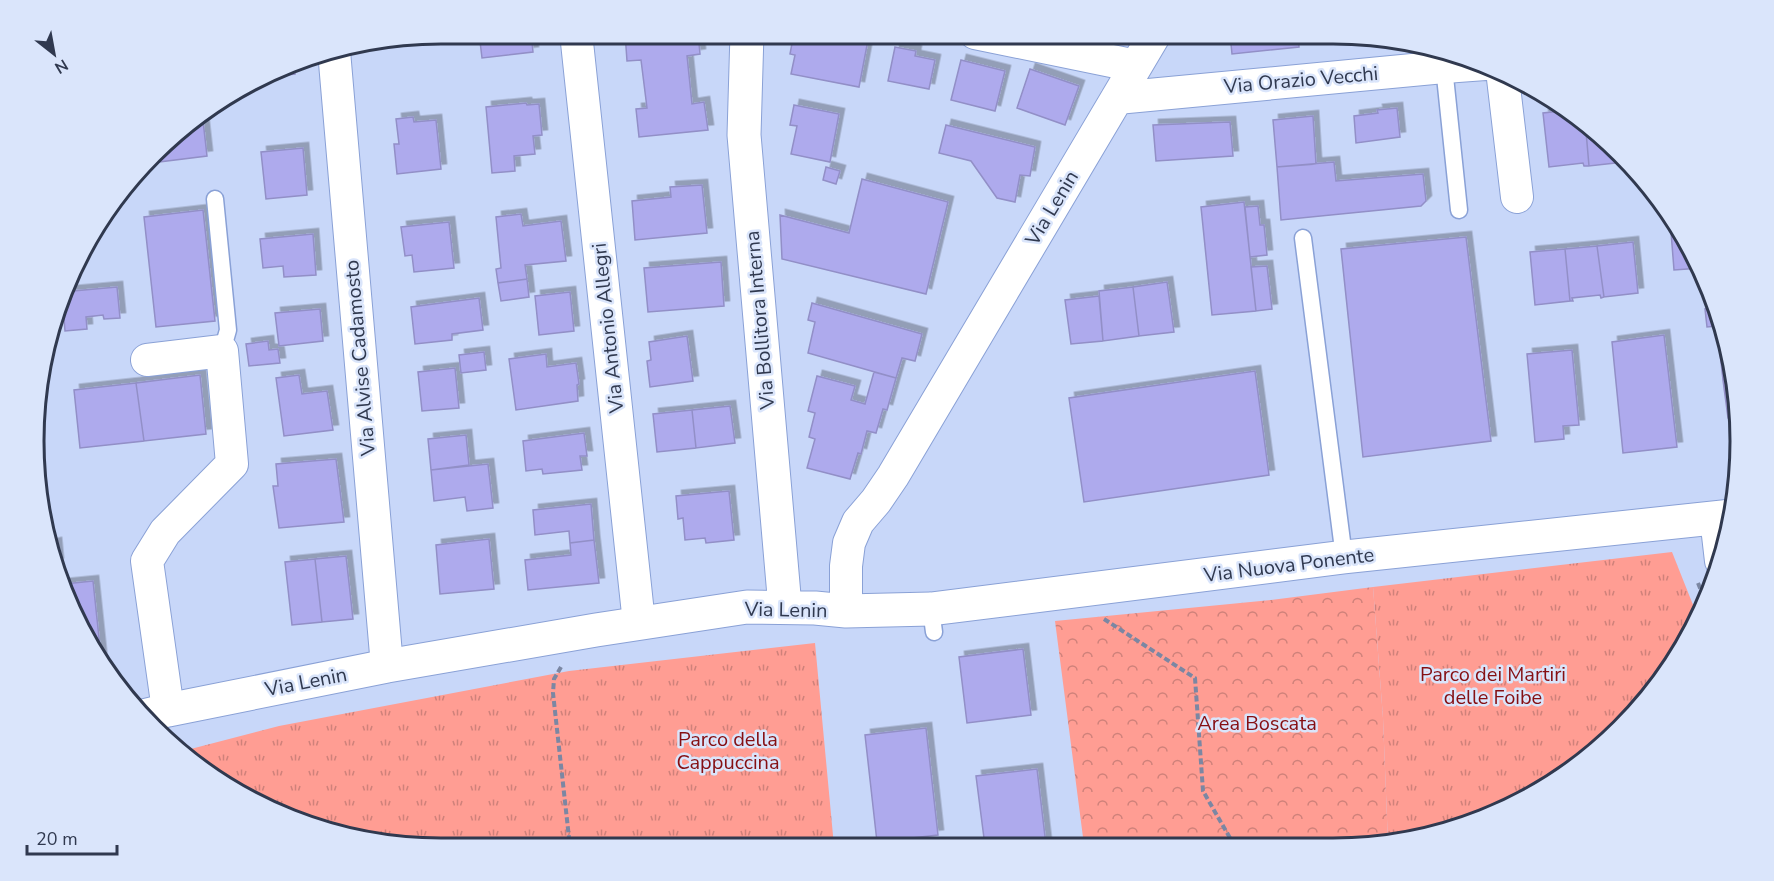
<svg xmlns="http://www.w3.org/2000/svg" width="1774" height="881" viewBox="0 0 1774 881" font-family="'Nunito Sans',sans-serif">
<style>
.forest{fill:url(#forest-crowns)}
.park{fill:url(#park-tufts)}
.building{fill:#aeaaed;stroke:#928fc7;stroke-width:1.5;filter:url(#shadow)}
.lines{fill:none;stroke-linecap:round;stroke-linejoin:round}
.service-casing{stroke:#8aa1d6;stroke-width:19}
.minor-casing{stroke:#8aa1d6;stroke-width:34}
.tertiary-casing{stroke:#8aa1d6;stroke-width:35}
.path{stroke:#7b87a3;stroke-width:4;stroke-dasharray:6 3;stroke-linecap:butt}
.service{stroke:#fff;stroke-width:16}
.minor{stroke:#fff;stroke-width:32}
.tertiary{stroke:#fff;stroke-width:33}
.labels{text-anchor:middle;dominant-baseline:central;stroke-width:5;stroke-linejoin:round;paint-order:stroke}
.street-label{font-size:20px;fill:#30394f;stroke:#dae5fb}
.park-label{font-size:20px;fill:#850f13;stroke:#dae5fb}
.rim{fill:none;stroke:#30394f;stroke-width:3}
</style>
<defs>
<pattern id="forest-crowns" width="20" height="18" patternUnits="userSpaceOnUse" patternTransform="scale(1.5)"><rect width="20" height="18" fill="#ff9d93"/><path d="M2 6a3 3 0 1 1 6 0M12 15a3 3 0 1 1 6 0" fill="none" stroke="#cf817a"/></pattern>
<pattern id="park-tufts" width="24" height="20" patternUnits="userSpaceOnUse" patternTransform="scale(1.5)"><rect width="24" height="20" fill="#ff9d93"/><path d="M3 7l-1-3M5 7V3M7 7l1-3M15 17l-1-3M17 17v-4M19 17l1-3" fill="none" stroke="#cf817a"/></pattern>
<filter id="shadow"><feDropShadow dx="5.5" dy="-5.5" stdDeviation="0" flood-color="#0004"/></filter>
</defs>
<rect width="100%" height="100%" fill="#c8d7f9"/>
<path class="forest" d="M1373 587 1383 718 1388 844 1084 845 1055 621 1271 600Z"/>
<path class="park" d="M1672 552 1699 620 1640 709 1581 764 1489 817 1388 844 1383 718 1373 587Z
M815 643 834 846 414 847 335 834 261 806 183 751 279 726 569 671Z"/>
<path class="building" d="M479 33H531L533 52 482 58Z
M625 33H698L700 54 687 56 692 104 704 102 708 130 639 137 636 109 647 108 641 60 627 61Z
M794 33H832L868 40 859 87 791 74 795 55 790 54Z
M1230 34H1298L1299 47 1232 54Z
M1328 34H1360L1373 37 1328 42Z
M895 47 916 51 915 56 935 60 929 89 888 81Z
M961 60 1005 71 995 111 951 100Z
M294 63 295 74 267 77Z
M1030 69 1079 86 1065 125 1017 108Z
M526 103 527 105 539 104 542 135 533 136 535 154 514 156 515 171 492 173 486 107Z
M794 105 839 114 830 162 791 154 797 126 790 125Z
M1397 108 1400 137 1356 143 1354 116 1378 113 1377 110Z
M1570 110 1585 120 1589 166H1584L1583 163 1549 167 1543 113Z
M202 112 207 156 151 163 192 117Z
M1313 116 1316 164 1277 167 1273 120Z
M413 117 414 122 436 120 441 169 397 174 394 144H399L396 119Z
M1585 120 1624 157V162L1589 166Z
M1230 122 1233 156 1156 161 1153 125Z
M946 125 1035 147 1030 176 1020 175 1015 202 997 198 971 161 939 153Z
M303 148 307 195 266 199 261 152Z
M1334 162 1336 181 1423 174 1426 201 1421 206 1281 220 1277 167Z
M826 167 840 171 836 184 823 180Z
M862 179 948 202 926 294 782 259 780 215 849 233Z
M702 185 707 233 635 240 632 201 671 197 670 187Z
M1244 202 1256 311 1212 315 1201 207Z
M1258 206 1260 225H1264L1267 255 1250 257 1245 207Z
M203 210 215 321 156 327 144 217Z
M521 214 523 226 561 221 566 261 525 265 527 279 498 283 496 269 501 268 496 217Z
M1670 219H1673L1686 236 1701 268 1674 270Z
M449 222 454 268 414 272 412 255 405 256 401 227Z
M313 234 316 275 284 277 283 266 263 268 260 239Z
M1466 237 1491 441 1363 457 1341 249Z
M1633 242 1638 293 1604 297 1597 246Z
M1597 246 1604 297 1601 298 1600 295 1572 298 1573 301H1570L1565 249Z
M1565 249 1570 301 1535 305 1530 252Z
M721 262 724 306 648 312 644 268Z
M1267 266 1272 309 1256 311 1251 267Z
M527 279 529 297 501 301 498 283Z
M1167 282 1174 332 1139 336 1133 287Z
M117 287 120 318 104 319 103 315 86 317 87 329 65 331 62 292Z
M1133 287 1139 336 1103 341 1099 291Z
M570 292 574 331 539 335 535 296Z
M1099 296 1103 341 1071 344 1065 300Z
M479 298 483 330 452 334V340L415 344 411 307Z
M812 303 922 334 915 361 902 358 896 378 808 353 815 322 808 320Z
M1718 307 1719 309 1735 378 1723 380 1717 326 1707 327 1705 309Z
M320 309 323 341 279 346 275 313Z
M1664 335 1677 447 1623 453 1612 342Z
M687 336 693 381 650 387 647 361 651 360 649 342Z
M268 341 269 350 278 349 280 363 249 366 246 344Z
M1572 350 1579 425 1563 426 1564 439 1535 442 1527 354Z
M484 352 486 370 461 373 459 355Z
M546 354 547 367 576 363 579 384 577 385 578 401 516 410 509 359Z
M455 368 459 408 422 411 418 372Z
M1255 371 1269 475 1084 502 1069 398Z
M874 372 896 378 887 410 883 409 876 433 867 431 861 454 858 453 850 479 807 468 815 439 809 437 815 413 808 411 817 376 855 386 851 400 865 404Z
M200 375 206 434 144 441 136 383Z
M299 375 302 394 327 391 333 430 284 436 276 378Z
M1735 378 1737 387 1738 417 1728 418 1723 380Z
M136 383 144 441 80 448 74 390Z
M730 406 735 443 696 448 692 410Z
M692 410 696 448 657 452 653 414Z
M584 433 587 456H580L582 470 543 474 542 469 526 471 523 441Z
M466 435 469 465 431 470 428 439Z
M336 459 344 522 279 528 273 486H278L276 464Z
M488 464 493 508 467 511 465 497 434 501 431 470Z
M37 481H40L42 512 36 493Z
M729 491 734 540 706 543 705 538 685 540 683 518 678 519 676 496Z
M591 504 594 540 570 543 569 531 535 535 533 510Z
M489 539 494 589 440 594 436 545Z
M594 540 599 583 528 590 525 560 571 555 570 543Z
M56 543 58 564 52 544Z
M346 556 353 619 322 622 315 559Z
M315 559 322 622 292 625 285 562Z
M93 581 101 657 75 620 64 584Z
M1023 649 1031 715 967 723 959 657Z
M926 728 938 835 877 842 865 735Z
M1037 769 1046 845 985 846 976 776Z"/>
<g class="lines">
<g class="service-casing">
<path id="service" d="M1444 67 1459 210
M215 199 228 330 222 351
M1303 238 1344 557
M931 609 934 632"/>
</g>
<g class="minor-casing">
<path id="minor" d="M576 33 639 623
M975 33 1136 66
M334 51 387 666
M1502 70 1517 197
M1117 98 1444 67 1485 64
M147 360 222 351 232 464 165 532 147 561 168 710
M1716 518 1721 561
M846 611V566L849 543 858 522 876 501 893 476 1155 34"/>
</g>
<g class="tertiary-casing">
<path id="tertiary" d="M747 33 744 135 785 607
M143 716 168 710 387 666 596 630 747 607 815 608 846 611 931 609 1344 557 1732 516"/>
</g>
<path class="path" d="M1698 583 1706 603
M1104 619 1195 678 1203 791 1234 845
M561 667 554 679 553 693 570 847"/>
<use href="#service" class="service"/>
<use href="#minor" class="minor"/>
<use href="#tertiary" class="tertiary"/>
</g>
<g class="labels">
<g class="street-label">
<text transform="translate(1301 80) rotate(-5)">Via Orazio Vecchi</text>
<text transform="translate(1052 208) rotate(-59)">Via Lenin</text>
<text transform="translate(760 320) rotate(-95)">Via Bollitora Interna</text>
<text transform="translate(608 328) rotate(-96)">Via Antonio Allegri</text>
<text transform="translate(360 358) rotate(-95)">Via Alvise Cadamosto</text>
<text transform="translate(1289 565) rotate(-7)">Via Nuova Ponente</text>
<text transform="translate(786 610) rotate(1)">Via Lenin</text>
<text transform="translate(306 682) rotate(-11)">Via Lenin</text>
</g>
<g class="park-label">
<text x="1493" y="674">Parco dei Martiri<tspan x="1493" dy="23">delle Foibe</tspan></text>
<text x="1257" y="723">Area Boscata</text>
<text x="728" y="739">Parco della<tspan x="728" dy="23">Cappuccina</tspan></text>
</g>
</g>
<path d="M0 0H1774V881H0ZM441 44H1333A397 397 0 0 1 1730 441V441A397 397 0 0 1 1333 838H441A397 397 0 0 1 44 441V441A397 397 0 0 1 441 44Z" fill="#dae5fb" fill-rule="evenodd"/>
<path class="rim" d="M441 44H1333A397 397 0 0 1 1730 441V441A397 397 0 0 1 1333 838H441A397 397 0 0 1 44 441V441A397 397 0 0 1 441 44Z"/>
<g transform="translate(54 54) rotate(149)" stroke="#dae5fb" stroke-width="4.5" paint-order="stroke">
<path d="M0-4.5L10 22L0 15L-10 22Z" fill="#30394f"/>
<text y="-9" font-size="16" font-weight="bold" text-anchor="middle" fill="#30394f">N</text>
</g>
<path d="M27 845v9h90v-9" fill="none" stroke="#30394f" stroke-width="3"/>
<text x="36" y="845" font-size="18" fill="#30394f" stroke="#dae5fb" stroke-width="4.5" paint-order="stroke">20 m</text>
</svg>
